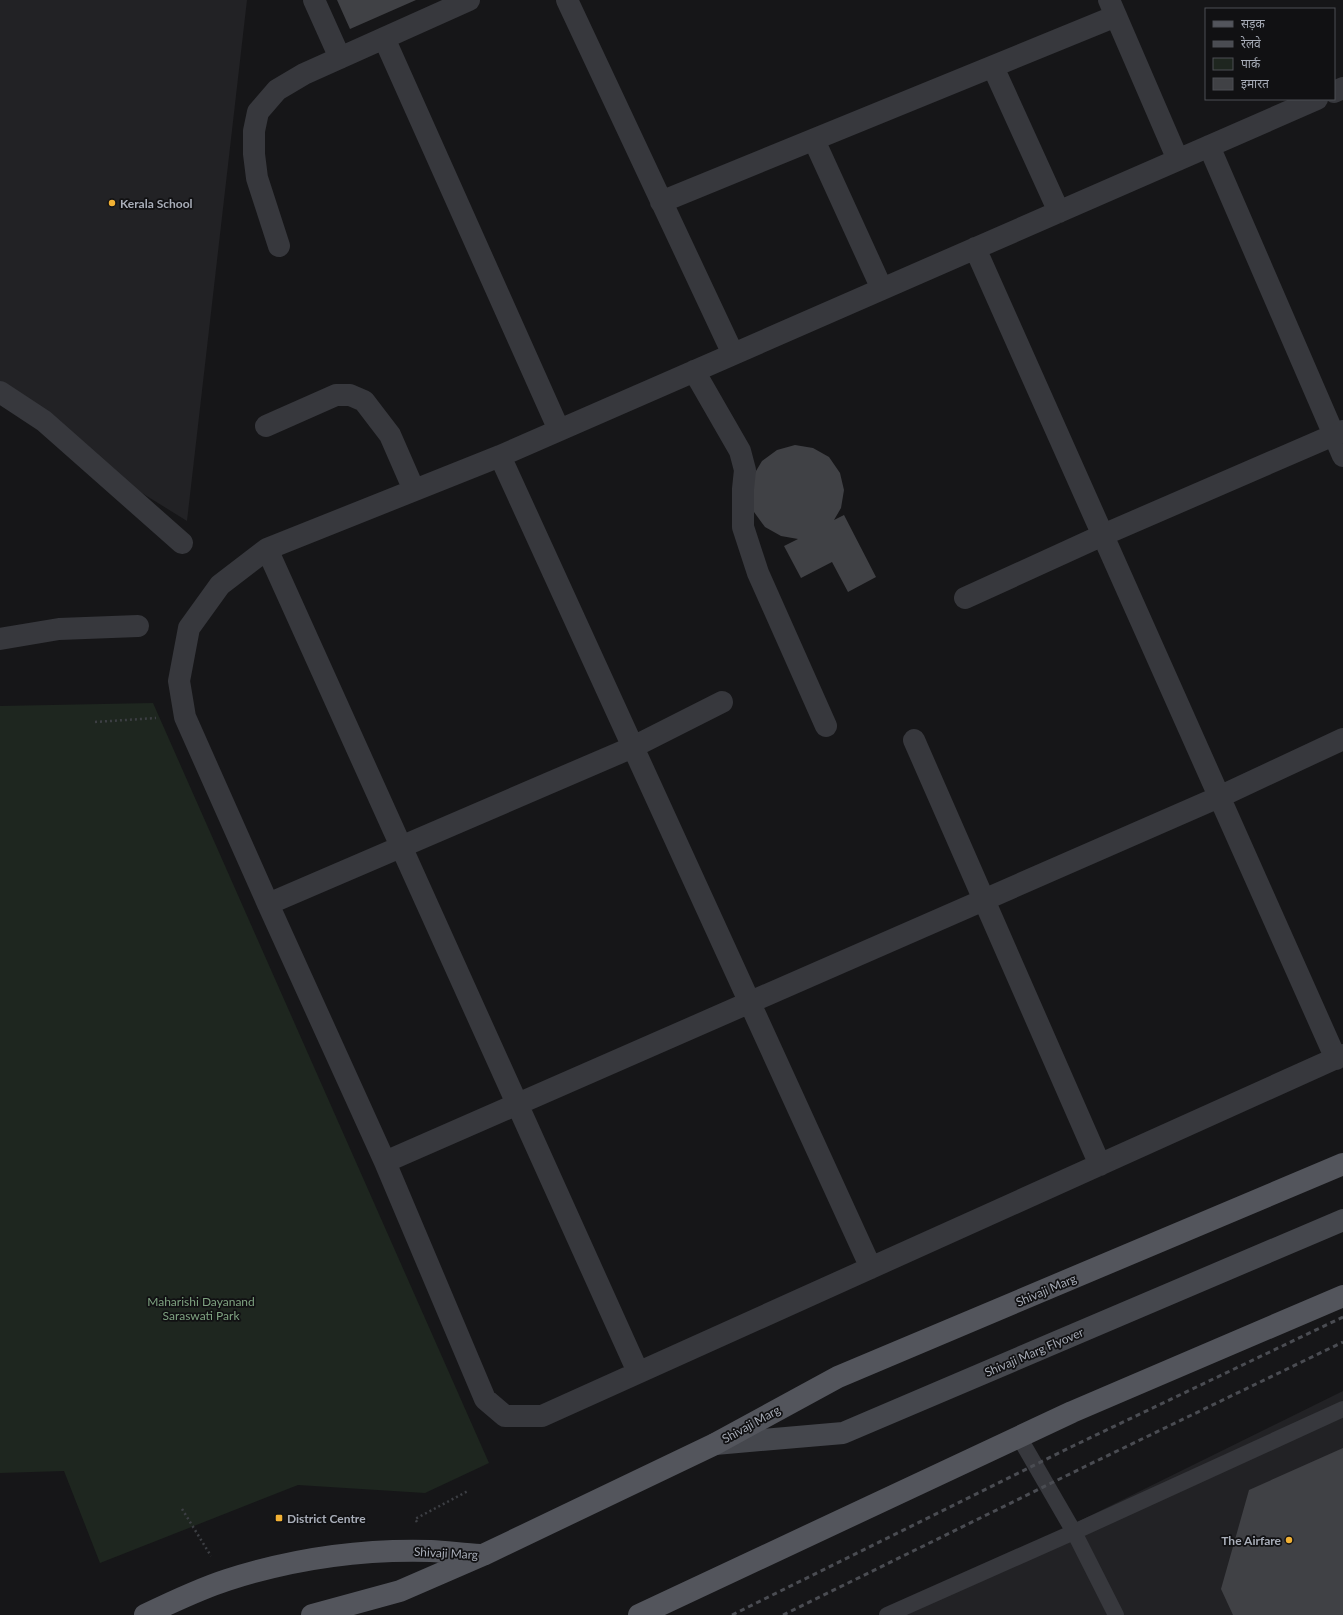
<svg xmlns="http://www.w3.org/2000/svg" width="1343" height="1615" viewBox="0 0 1343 1615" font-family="Lato,'Noto Sans Devanagari',sans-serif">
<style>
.built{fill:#222225}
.green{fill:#1e261f}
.building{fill:#404145}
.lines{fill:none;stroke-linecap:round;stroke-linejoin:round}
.path{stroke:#3d3f44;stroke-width:2.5;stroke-dasharray:2 3;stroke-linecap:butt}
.service{stroke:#37383d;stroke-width:16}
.minor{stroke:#37383d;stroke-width:22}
.secondary{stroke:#45474d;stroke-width:22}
.primary{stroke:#53555c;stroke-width:22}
.rail{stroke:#4a4c52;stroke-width:3;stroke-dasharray:5 4;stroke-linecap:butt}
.poi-dot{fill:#f2b134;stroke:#111113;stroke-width:1.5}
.labels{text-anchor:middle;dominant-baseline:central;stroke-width:3.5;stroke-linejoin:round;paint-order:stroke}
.poi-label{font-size:12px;font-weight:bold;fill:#a8adb8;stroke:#111113;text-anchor:start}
.street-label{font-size:12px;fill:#a8adb8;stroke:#111113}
.park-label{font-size:12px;fill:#7fa381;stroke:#111113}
</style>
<rect width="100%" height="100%" fill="#161618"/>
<path class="built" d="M0 0H247L187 521 0 405Z
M1343 1391V1615H889Z"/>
<path class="green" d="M153 703 489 1463 425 1493 298 1485 100 1563 64 1471 0 1473V706Z"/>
<path class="building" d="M337 0H416L350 29Z
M795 445 813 448 829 457 840 473 844 490 841 508 834 520 844 515 876 577 848 592 832 562 801 578 784 546 798 539 781 536 765 527 754 512 750 494 753 476 762 461 777 450Z
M1343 1448V1615H1233L1221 1589 1249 1490Z"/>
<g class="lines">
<path class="path" d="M95 722 156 718
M182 1509 211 1556
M417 1522 415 1519 468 1491"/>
<path class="service" d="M1019 1437 1074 1532 1343 1409
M887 1615 1074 1532 1116 1615"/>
<path class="minor" d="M314 0 340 58
M567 0 733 354
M1109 0 1178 160
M384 38 559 430
M993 67 1059 212
M1334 92 1343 88
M1317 99 500 456 267 549 220 585 189 628 179 681 185 717 268 904 385 1162 485 1399 505 1416H542L1343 1055
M814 140 882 289
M1209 146 1343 456
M661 202 1116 16
M279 246 257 178 254 154V131L258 112 277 90 304 74 469 0
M975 248 1336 1059
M694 371 740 451 745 470 743 489V527L758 573 826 726
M0 392 44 421 182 543
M266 426 336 395H350L364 401 390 435 414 490
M500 456 871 1268
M267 549 638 1372
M965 598 1103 535 1343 431
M0 639 59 629 138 626
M914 740 1100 1165
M268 904 633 747 722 702
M385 1162 1219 797 1343 739"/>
<path class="secondary" d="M715 1444 843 1433 1343 1220"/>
<path class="primary" d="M145 1615C172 1602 199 1589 227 1580 292 1559 362 1549 431 1551 447 1552 464 1554 480 1555
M312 1615 400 1591 483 1555 715 1444 838 1377 1343 1164
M639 1615 1072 1412 1343 1296"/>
<path class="rail" d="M732 1615 1073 1446 1343 1317
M783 1615 1084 1467 1343 1342"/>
</g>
<g class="poi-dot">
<circle cx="112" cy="203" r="4"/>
<rect x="275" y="1514" width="8" height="8" rx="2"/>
<circle cx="1289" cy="1540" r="4"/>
</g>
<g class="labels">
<g class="poi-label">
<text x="120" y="203">Kerala School</text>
<text x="287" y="1518">District Centre</text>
<text x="1281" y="1540" text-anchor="end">The Airfare</text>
</g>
<g class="street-label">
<text transform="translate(1046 1290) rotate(-23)">Shivaji Marg</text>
<text transform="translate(1034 1352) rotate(-23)">Shivaji Marg Flyover</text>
<text transform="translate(751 1424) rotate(-29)">Shivaji Marg</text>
<text transform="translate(446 1553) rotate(3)">Shivaji Marg</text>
</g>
<g class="park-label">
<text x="201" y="1301">Maharishi Dayanand<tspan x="201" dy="14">Saraswati Park</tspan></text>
</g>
</g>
<rect x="1205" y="8" width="130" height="92" fill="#111113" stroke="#4d4f55"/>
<rect x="1213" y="21" width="20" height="6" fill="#53555c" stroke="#4d4f55"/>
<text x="1241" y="28" font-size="12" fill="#a8adb8">सड़क</text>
<rect x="1213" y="41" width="20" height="6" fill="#4a4c52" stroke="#4d4f55"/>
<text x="1241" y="48" font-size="12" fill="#a8adb8">रेलवे</text>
<rect x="1213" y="58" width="20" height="12" fill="#1e261f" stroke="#4d4f55"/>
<text x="1241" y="68" font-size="12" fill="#a8adb8">पार्क</text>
<rect x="1213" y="78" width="20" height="12" fill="#404145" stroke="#4d4f55"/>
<text x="1241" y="88" font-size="12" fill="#a8adb8">इमारत</text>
</svg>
